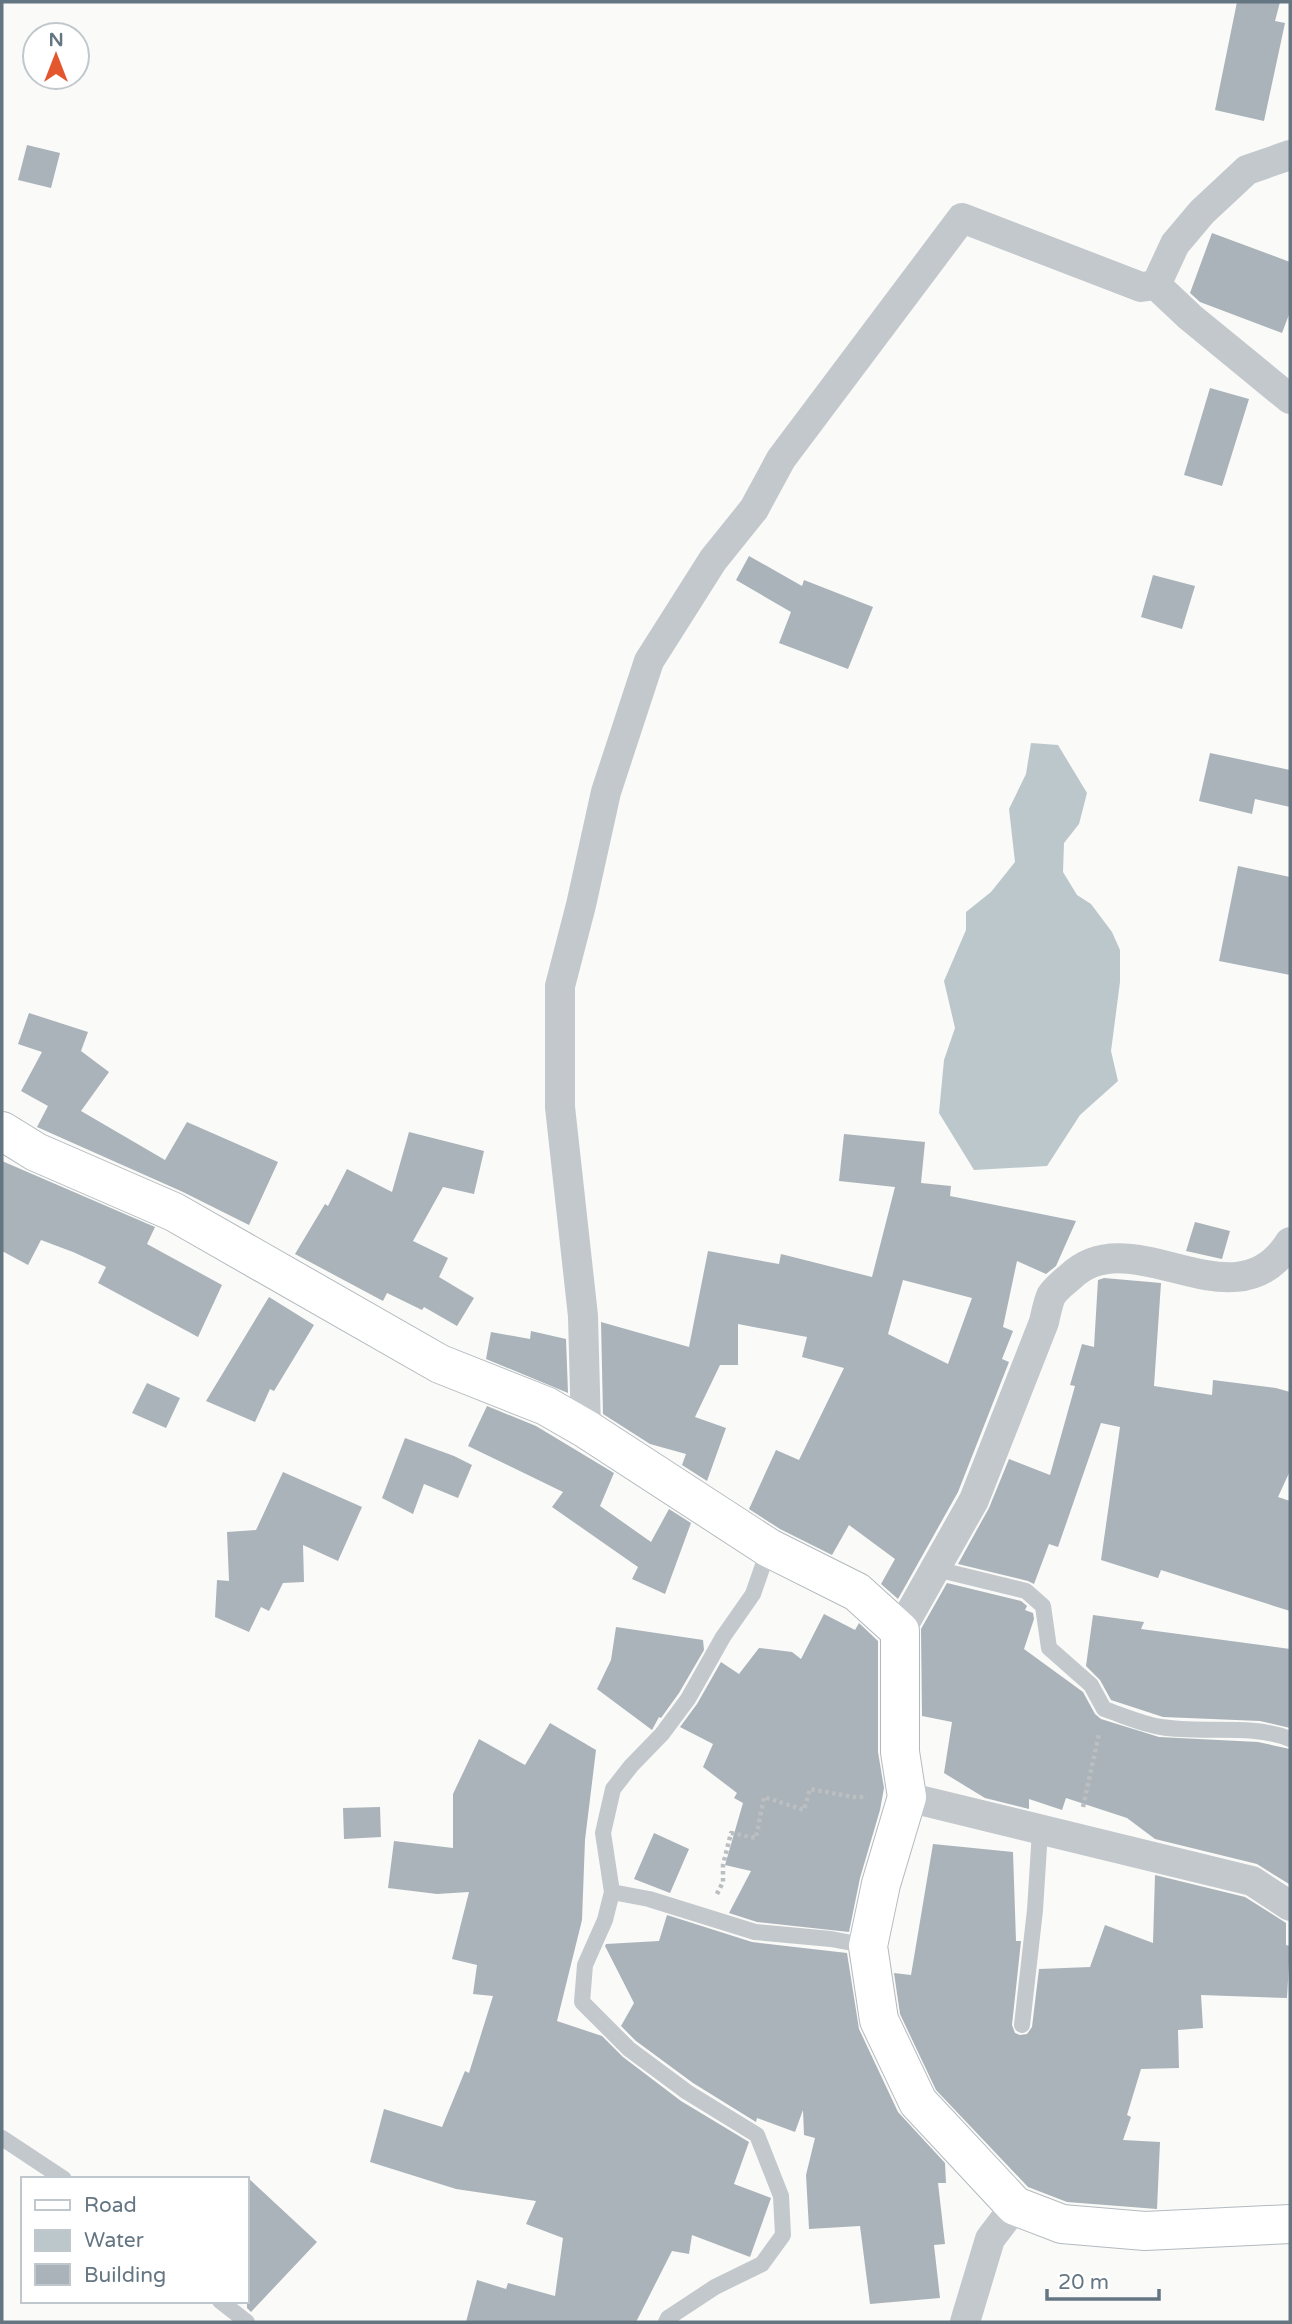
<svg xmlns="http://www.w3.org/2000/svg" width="1292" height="2324" viewBox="0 0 1292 2324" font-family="'Varela Round',sans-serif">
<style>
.water{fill:#bbc7cb}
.building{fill:#aab3b9;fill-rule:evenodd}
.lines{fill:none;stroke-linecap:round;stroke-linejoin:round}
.secondary-casing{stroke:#b3babf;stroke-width:40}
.path{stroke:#bbbfc2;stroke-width:4.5;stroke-dasharray:3.5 3.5;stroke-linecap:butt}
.lane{stroke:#c3c8cc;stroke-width:16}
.street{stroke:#c3c8cc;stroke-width:30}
.secondary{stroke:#fff;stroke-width:38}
</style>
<rect width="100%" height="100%" fill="#fafaf8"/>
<path class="water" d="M1031 743 1058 745 1087 793 1079 824 1064 843 1063 872 1077 895 1091 904 1112 932 1120 950V982L1111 1051 1118 1081 1080 1115 1047 1166 974 1170 939 1113 944 1060 955 1028 944 981 966 930V912L991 892 1015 862 1009 809 1026 774Z"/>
<path class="building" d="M1237 2H1280L1275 21 1285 23 1264 121 1215 110Z
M27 145 60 153 51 188 18 180Z
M1212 233 1290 262V312L1282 333 1200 302 1190 293Z
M1210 388 1249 399 1222 486 1184 475Z
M749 556 802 586 804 580 873 607 848 669 779 643 791 612 736 580Z
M1153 575 1195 586 1182 629 1141 617Z
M1210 753 1290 770V807L1255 799 1252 814 1199 801Z
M1238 866 1290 877V975L1219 961Z
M29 1013 88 1032 81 1051 109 1072 81 1111 165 1160 187 1122 278 1162 249 1225 183 1192 37 1127 48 1106 21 1091 42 1052 18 1044Z
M409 1132 484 1151 474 1194 443 1187 413 1241 448 1258 439 1277 474 1298 457 1326 424 1307 422 1310 387 1293 383 1301 295 1254 325 1204 328 1206 347 1169 392 1192Z
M844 1134 925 1142 921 1183 951 1186 950 1196 1076 1221 1056 1266 1046 1274 1017 1261 1003 1327 1013 1331 1002 1359 1009 1362 958 1492 898 1599 881 1584 895 1559 849 1525 832 1555 780 1529 749 1509 776 1450 799 1460 844 1368 802 1357 807 1337 738 1324V1365H720L695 1417 726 1428 707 1481 682 1465 686 1454 650 1444 603 1414 601 1322 689 1347 708 1251 779 1264 781 1254 872 1277 895 1187 839 1181ZM903 1280 972 1298 948 1364 888 1334Z
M2 1161 155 1227 147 1244 222 1285 198 1337 98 1283 106 1267 73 1252 41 1240 28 1265 2 1251Z
M1195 1222 1230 1231 1222 1259 1186 1251Z
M1104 1278 1161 1283 1154 1386 1212 1395 1213 1380 1276 1388 1290 1392V1471L1278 1497 1290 1501V1611L1161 1570 1158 1578 1101 1560 1120 1427 1101 1423 1058 1547 1049 1544 1034 1584 1028 1581 958 1564 989 1508 1009 1459 1050 1475 1075 1386 1070 1385 1082 1344 1094 1347 1098 1280Z
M269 1297 314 1325 274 1391 270 1389 255 1422 206 1401Z
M531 1331 566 1339 568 1393 486 1359 491 1332 530 1339Z
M147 1383 180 1398 166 1428 132 1413Z
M487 1406 536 1426 614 1473 600 1506 651 1542 669 1509 691 1523 665 1594 632 1579 638 1567 552 1507 563 1492 468 1446Z
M405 1438 454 1456 472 1465 458 1498 424 1484 413 1514 382 1498Z
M283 1472 362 1507 338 1561 303 1545 304 1582 283 1583 269 1611 261 1607 249 1632 215 1617 217 1580 229 1581 227 1532 256 1530Z
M947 1583 1021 1601 1027 1606 1025 1610 1033 1613 1034 1619 1024 1649 1083 1692 1095 1714 1101 1719 1159 1737 1258 1742 1290 1749 1289 1884 1257 1864 1155 1839 1127 1818 1066 1798 1062 1810 1029 1799V1809L985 1798 944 1773 952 1722 922 1716 921 1629Z
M824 1614 855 1630 859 1623 878 1641V1752L884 1788 880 1810 860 1878 849 1932 757 1922 729 1913 751 1871 725 1865 743 1803 734 1798 737 1793 703 1767 713 1744 680 1727 697 1704 721 1662 739 1674 759 1648 792 1652 801 1659Z
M1093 1615 1144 1622 1141 1629 1290 1649V1728L1260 1721 1163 1717 1111 1700 1100 1680 1086 1666Z
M616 1627 703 1640 704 1650 679 1693 661 1718 659 1717 652 1730 597 1689 611 1660Z
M550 1723 596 1750 585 1840 582 1920 557 2021 602 2036 623 2057 681 2101 749 2142 734 2184 771 2198 750 2257 692 2235 689 2254 672 2251 636 2322H466L477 2280 506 2289 508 2283 555 2296 563 2238 526 2224 536 2201 456 2189 370 2162 384 2109 442 2127 465 2071 469 2073 493 1996 473 1994 477 1965 452 1959 469 1892 437 1894 388 1888 394 1841 453 1848V1794L479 1739 525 1765Z
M380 1807 381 1837 344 1839 343 1808Z
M654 1833 689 1849 670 1893 634 1879Z
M933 1844 1013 1852 1016 1941H1021L1012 2025 1015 2033 1020 2035 1027 2034 1032 2027 1039 1969 1090 1967 1105 1925 1153 1943 1155 1875 1245 1897 1286 1923V1945L1290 1946 1287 1998 1201 1995 1203 2028 1178 2030 1179 2068 1141 2069 1127 2115 1131 2117 1123 2140 1160 2142 1157 2209 1067 2202 1028 2187 936 2090 900 2014 894 1973 911 1975Z
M667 1915 752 1942 847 1953 859 2029 898 2112 945 2163 946 2183H938L945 2244 934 2245 940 2298 870 2304 860 2226 809 2229 806 2175 815 2138 804 2135 803 2110 795 2132 757 2118 756 2122 693 2083 636 2041 621 2026 634 2003 605 1946 606 1944 659 1941Z
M247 2177 317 2242 251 2312 247 2308Z"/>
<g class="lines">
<g class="secondary-casing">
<path id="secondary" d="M2 1131 36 1152 174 1212 440 1364 546 1406 586 1429 769 1548 857 1592 900 1631V1752L907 1797 881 1884 868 1946 879 2020 918 2102 1015 2206 1062 2224 1145 2231 1290 2224"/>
</g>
<path class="path" d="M1083 1807 1099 1734
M717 1894 723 1882V1865L731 1833 756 1838 764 1797 804 1810 810 1789 853 1797H867"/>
<path class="lane" d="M936 1569 1026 1591 1043 1606 1049 1648 1091 1685 1104 1709C1122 1715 1142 1724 1161 1727 1203 1734 1250 1723 1290 1739
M612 1892 649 1899 755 1932 831 1939 868 1946
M1022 2025 1035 1910 1040 1831
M2 2138 64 2179
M220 2301 247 2322
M666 2322 668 2318 715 2287 762 2264 783 2235 781 2196 757 2135 687 2092 629 2049 582 2002 585 1965 605 1920 612 1892 603 1833 613 1789 631 1766 662 1734 688 1699 723 1637 753 1594 769 1548"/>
<path class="street" d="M1290 155 1247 170 1202 212 1175 244 1156 285 1190 317 1290 399
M586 1429 583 1316 560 1107V986L581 905 606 792 649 661 713 560 754 509 781 459 962 218 1141 287 1156 285
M900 1631 974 1500 1044 1322C1046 1313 1048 1303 1051 1296 1055 1289 1064 1282 1070 1277 1132 1216 1235 1331 1290 1242
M907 1797 1252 1881 1290 1906
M965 2322 990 2239 1015 2206"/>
<use href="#secondary" class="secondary"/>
</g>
<rect width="1292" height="2324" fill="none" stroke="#657683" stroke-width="7"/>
<rect x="21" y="2177" width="228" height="126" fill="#ffffff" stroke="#c1c8cd" stroke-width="2"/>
<rect x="35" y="2200" width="35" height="10" fill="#ffffff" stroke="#c1c8cd" stroke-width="2"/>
<text x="84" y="2212" font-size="21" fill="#657683">Road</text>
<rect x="35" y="2230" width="35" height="21" fill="#bbc7cb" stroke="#c1c8cd" stroke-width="2"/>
<text x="84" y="2247" font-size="21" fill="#657683">Water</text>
<rect x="35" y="2264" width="35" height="21" fill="#aab3b9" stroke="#c1c8cd" stroke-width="2"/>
<text x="84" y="2282" font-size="21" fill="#657683">Building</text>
<g transform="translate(56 56)"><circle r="33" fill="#ffffff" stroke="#c1c8cd" stroke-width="2"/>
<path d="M0-5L12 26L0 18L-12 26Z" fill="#e4572e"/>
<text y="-10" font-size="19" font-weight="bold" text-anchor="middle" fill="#657683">N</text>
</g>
<path d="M1047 2289v10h112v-10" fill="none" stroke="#657683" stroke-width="3.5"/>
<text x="1058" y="2289" font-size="21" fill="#657683" stroke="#ffffff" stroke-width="5" paint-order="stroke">20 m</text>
</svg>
